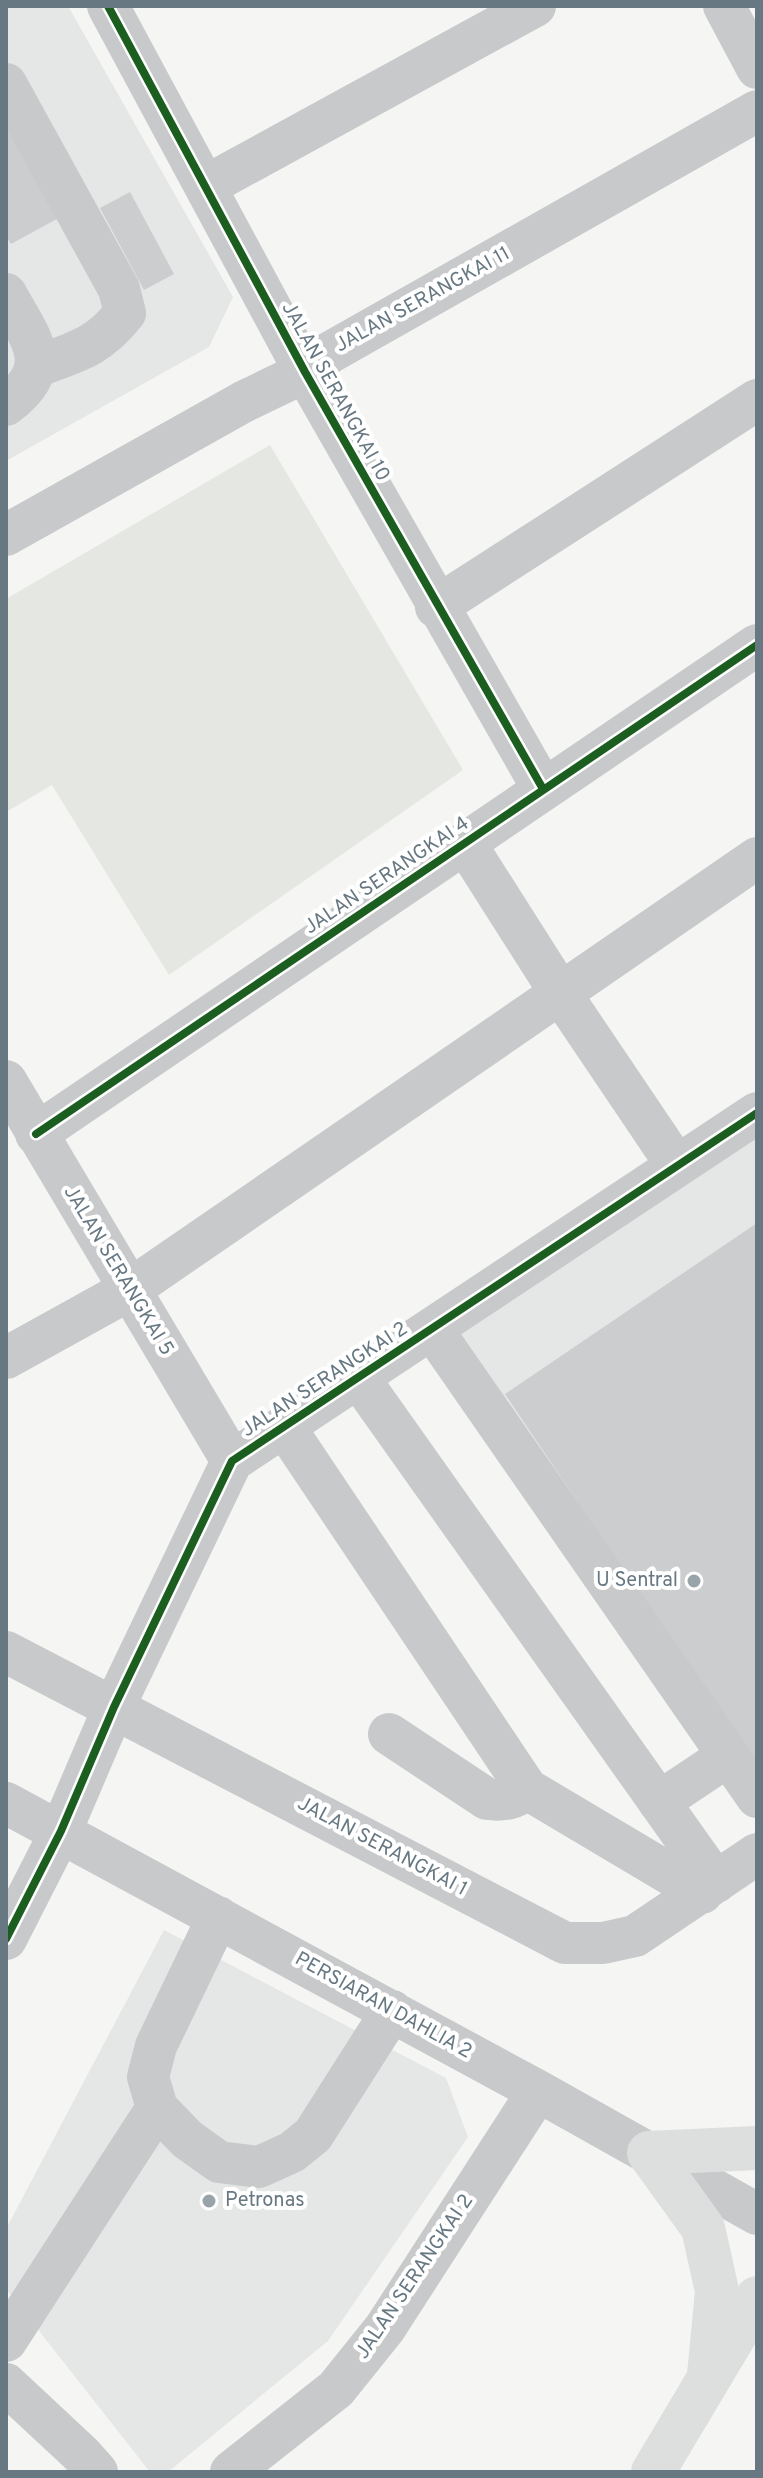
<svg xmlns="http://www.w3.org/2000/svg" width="763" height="2478" viewBox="0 0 763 2478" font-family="Overpass,sans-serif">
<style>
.built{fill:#e5e7e7}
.green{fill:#e4e7e2}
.building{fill:#cbcdce}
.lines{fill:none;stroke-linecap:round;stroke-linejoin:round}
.minor{stroke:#c8c9ca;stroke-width:42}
.major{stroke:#dddede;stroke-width:44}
.cycleway-casing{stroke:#fff;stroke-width:13}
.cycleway{stroke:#1b5e20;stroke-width:8}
.poi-dot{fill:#99a4aa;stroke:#fff;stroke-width:3}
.labels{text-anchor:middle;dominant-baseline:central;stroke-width:8;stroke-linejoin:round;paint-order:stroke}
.street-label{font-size:20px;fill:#677882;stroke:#fff}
.poi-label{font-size:20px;fill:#677882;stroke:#fff;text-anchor:end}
</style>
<rect width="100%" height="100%" fill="#f5f5f4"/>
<path class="built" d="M6 6H68L233 297 209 347 6 461Z
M757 1129V1779L447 1337Z
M164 1930 446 2078 468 2137 328 2341 168 2472H150L6 2289V2229Z"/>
<path class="green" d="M270 445 463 770 169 975 52 785 6 812V599Z"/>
<path class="building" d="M6 103 66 214 11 244 6 236Z
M130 192 174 274 144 290 100 208Z
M757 1223V1769L505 1394Z"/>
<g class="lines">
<path class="minor" d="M108 6 305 372 543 789
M724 6 757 68
M6 84 119 289 125 313C97 348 78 351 38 366
M206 186 535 6
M6 294C31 340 58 366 6 405
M6 535 243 402 305 372 329 353 757 111
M436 607 757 400
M465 843 561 994 677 1166
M6 1081 232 1461
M36 1134 757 645
M432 1329 757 1797
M6 1358 129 1290 757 858
M358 1377 716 1882
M284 1426 527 1789 702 1893
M6 1652 565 1943H603L635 1936 757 1854
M389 1734 487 1799C504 1801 514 1799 527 1789
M659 1802 728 1756
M6 1803 538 2091 757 2214
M218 1917 156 2046 148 2077 157 2108 187 2139 219 2162 259 2167 292 2152 313 2135 392 2011
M6 1939 61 1831 114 1707 232 1461 757 1113
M6 2341 157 2108
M6 2384 81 2454 97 2472
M231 2472 336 2389 385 2328 538 2091"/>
<path class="major" d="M649 2153 703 2228 717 2291 709 2375
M649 2153 757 2148
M653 2472 757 2298"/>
<g class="cycleway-casing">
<path id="cycleway" d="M108 6 305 372 543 789
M36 1134 757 645
M6 1939 61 1831 114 1707 232 1461 757 1113"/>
</g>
<use href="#cycleway" class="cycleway"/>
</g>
<g class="poi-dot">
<circle cx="694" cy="1581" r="8"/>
<circle cx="209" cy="2201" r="8"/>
</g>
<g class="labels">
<g class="street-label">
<text transform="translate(423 300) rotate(-29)">JALAN SERANGKAI 11</text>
<text transform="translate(335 392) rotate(61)">JALAN SERANGKAI 10</text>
<text transform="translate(387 876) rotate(-34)">JALAN SERANGKAI 4</text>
<text transform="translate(118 1271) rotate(59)">JALAN SERANGKAI 5</text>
<text transform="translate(325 1380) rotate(-33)">JALAN SERANGKAI 2</text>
<text transform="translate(382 1847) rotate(28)">JALAN SERANGKAI 1</text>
<text transform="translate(383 2006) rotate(29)">PERSIARAN DAHLIA 2</text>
<text transform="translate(415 2277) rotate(-56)">JALAN SERANGKAI 2</text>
</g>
<g class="poi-label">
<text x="678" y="1581">U Sentral</text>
<text x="225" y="2201" text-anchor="start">Petronas</text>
</g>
</g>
<rect width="763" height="2478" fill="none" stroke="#677882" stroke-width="16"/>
</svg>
